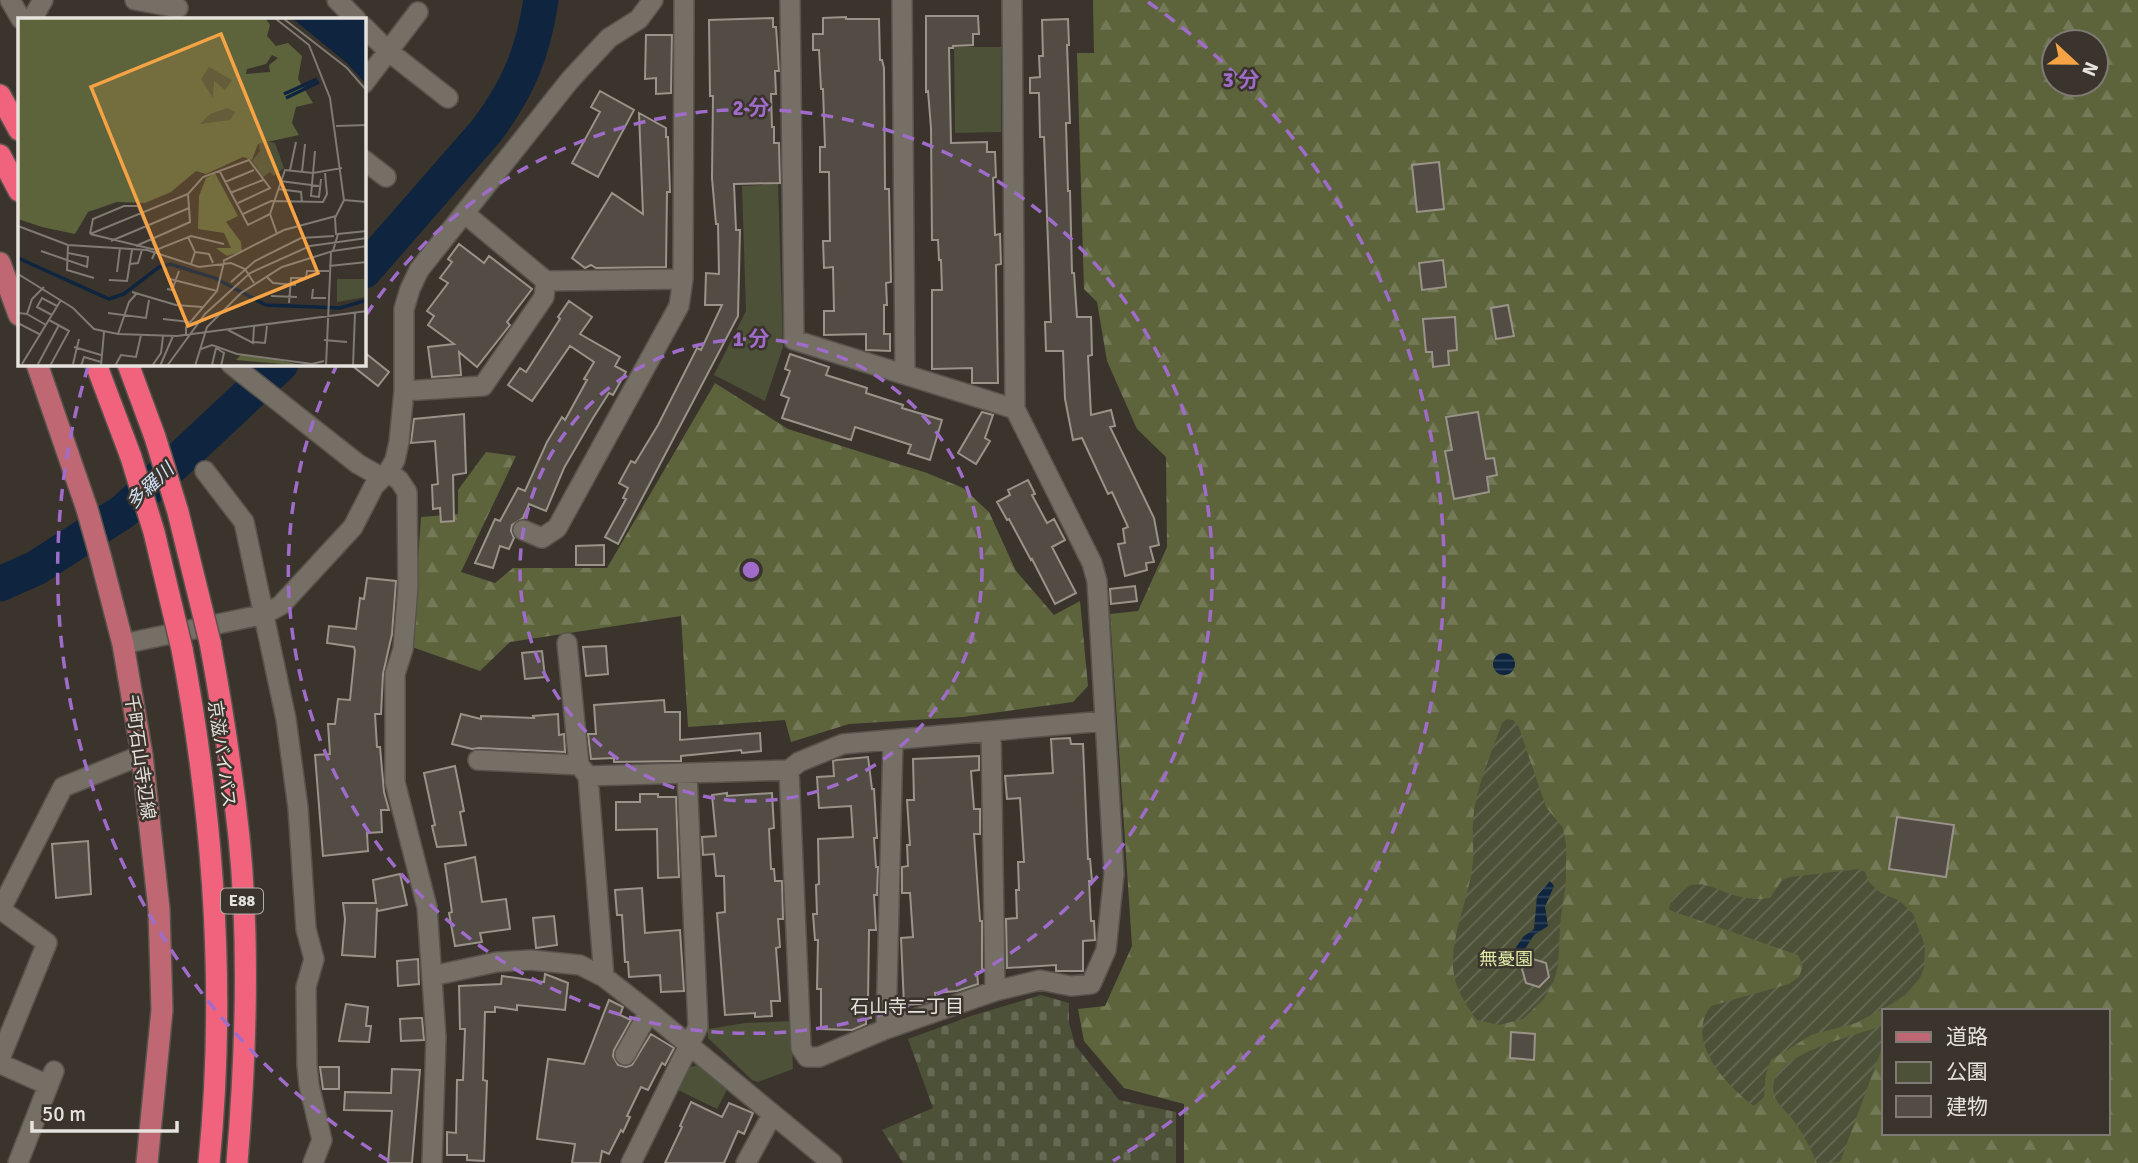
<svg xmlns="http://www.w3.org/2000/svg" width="2138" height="1163" viewBox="0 0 2138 1163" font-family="Signika,'Noto Sans JP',sans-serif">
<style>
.forest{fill:url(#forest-firs);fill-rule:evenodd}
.cemetery{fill:url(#cemetery-stones)}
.park{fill:#4c5138}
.garden{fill:url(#garden-furrows)}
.water{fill:url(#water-rules)}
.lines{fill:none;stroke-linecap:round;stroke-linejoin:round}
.river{stroke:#0e243f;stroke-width:35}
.building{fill:#524c44;stroke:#999389;stroke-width:2}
.minor-casing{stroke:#58534c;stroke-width:22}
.major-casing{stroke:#58534c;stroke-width:24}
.highway-casing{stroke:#58534c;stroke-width:24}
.minor{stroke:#756f66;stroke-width:19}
.major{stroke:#bf6873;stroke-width:21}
.highway{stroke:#f1637c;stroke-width:21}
.highway-bridge-casing{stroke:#58534c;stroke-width:24;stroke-linecap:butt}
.highway-bridge{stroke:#f1637c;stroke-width:21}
.ring{fill:none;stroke:#a06cca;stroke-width:3.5;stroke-dasharray:12 9}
.labels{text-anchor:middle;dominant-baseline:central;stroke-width:5;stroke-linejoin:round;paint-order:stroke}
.shield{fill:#3a342c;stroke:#b2aea8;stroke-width:2}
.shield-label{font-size:16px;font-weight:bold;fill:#e6e2dd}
.street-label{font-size:18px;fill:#e6e2dd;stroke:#3a342c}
.park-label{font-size:18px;fill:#dfeca8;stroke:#3a342c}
.water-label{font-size:19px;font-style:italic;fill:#d1e1f8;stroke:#3a342c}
.neighbourhood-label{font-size:19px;fill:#e6e2dd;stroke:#3a342c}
.inset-river{fill:none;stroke:#0e243f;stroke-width:3.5}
.inset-road{fill:none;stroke:#7f7a73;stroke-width:2}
.view{fill:#f5a345;fill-opacity:0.15;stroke:#f5a345;stroke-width:3.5}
.inset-edge{fill:none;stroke:#e6e2dd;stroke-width:3.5}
.centre{fill:#a06cca;stroke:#3a342c;stroke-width:3.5}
.ring-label{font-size:21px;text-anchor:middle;font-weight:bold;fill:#a06cca;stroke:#3a342c;stroke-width:5;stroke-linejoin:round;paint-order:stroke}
</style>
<defs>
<pattern id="forest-firs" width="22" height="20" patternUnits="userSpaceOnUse" patternTransform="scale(1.75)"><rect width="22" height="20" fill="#5d643c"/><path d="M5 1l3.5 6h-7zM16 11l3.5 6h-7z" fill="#747a58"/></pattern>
<pattern id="cemetery-stones" width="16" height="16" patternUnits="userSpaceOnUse" patternTransform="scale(1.75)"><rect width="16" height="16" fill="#4c5138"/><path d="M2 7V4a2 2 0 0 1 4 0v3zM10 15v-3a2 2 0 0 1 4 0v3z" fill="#666a54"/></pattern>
<pattern id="garden-furrows" width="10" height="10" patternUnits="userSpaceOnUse" patternTransform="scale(1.75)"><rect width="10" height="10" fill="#4c5138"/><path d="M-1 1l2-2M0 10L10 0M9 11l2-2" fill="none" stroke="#666a54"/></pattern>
<pattern id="water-rules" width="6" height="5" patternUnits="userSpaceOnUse" patternTransform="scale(1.75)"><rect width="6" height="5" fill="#0e243f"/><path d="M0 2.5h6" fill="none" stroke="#31445a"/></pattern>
</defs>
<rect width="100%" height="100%" fill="#3a342c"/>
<path class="forest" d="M1093 0H2138V1163H1184V1104L1124 1088 1084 1041 1078 1009 1105 1006 1132 946 1110 614 1138 611 1167 547 1166 457 1137 429 1107 361 1097 302 1084 289 1077 53H1094ZM2054 42H2096V84H2054ZM1884 1011H2108V1133H1884Z
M715 383 788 429 927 473 963 488 989 512 1016 571 1054 615 1080 601 1088 686 1073 702 963 717 849 724 791 742 785 720 688 727 681 616 510 642 480 671 412 647 421 517 458 514V490L486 452 516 456 461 572 495 583 513 568H607Z"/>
<path class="cemetery" d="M1041 995 1069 1003V1022L1075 1045 1119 1100 1176 1112V1163H903L882 1130 933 1108 908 1039 971 1016Z"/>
<path class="park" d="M954 47H1001V132L955 133Z
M778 184 783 347 765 401 714 375 746 311 742 186Z
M791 1021 793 1069 758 1082 752 1080 708 1038V1029L745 1023Z
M700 1065 729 1086 717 1109 678 1090 690 1067Z"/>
<path class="garden" d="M1507 719 1513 720 1518 725 1546 807 1563 828 1566 844V881L1560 925 1558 967 1553 983 1543 1000 1523 1019 1499 1025 1477 1020C1465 1004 1454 987 1453 966 1452 935 1467 901 1472 870 1475 854 1472 838 1473 822 1475 789 1491 754 1502 723Z
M1859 869 1865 872 1869 882 1881 893 1900 901 1913 914 1925 946 1924 968 1920 978 1905 995 1890 1005 1856 1023 1811 1035 1771 1060 1766 1074 1764 1097 1754 1106C1726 1086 1684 1040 1711 1006L1789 984 1799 977 1803 965 1798 955 1672 911 1669 909C1670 902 1672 900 1677 895 1698 873 1714 891 1737 896 1749 899 1758 900 1770 898L1782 880 1790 877Z
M1880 1026 1884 1027V1043L1840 1162 1817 1163C1810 1148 1804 1134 1793 1120 1788 1113 1780 1107 1776 1099 1755 1056 1855 1037 1880 1026Z"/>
<path class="water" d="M1493 664a11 11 0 1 1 22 0a11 11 0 1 1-22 0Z
M1550 881 1554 886 1545 907 1548 926 1534 935 1519 958 1512 959 1511 955 1523 937 1534 929 1537 896Z"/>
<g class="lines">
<path class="river" d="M364 271 487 130C519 87 533 52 541 0
M0 584 36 568 124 511 281 364"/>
</g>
<path class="building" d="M926 16H978L979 34H973V45L953 46V48H949L951 143 987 142V152H995L996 177 993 178 995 235 1000 234 1001 264 996 265 998 383H972V368L932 369V290H942L941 260H939L938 240H932L931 128 928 91 926 92Z
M846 17V19H879L880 60H882L884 68 885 189H889L891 282 886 283 887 305H884V334H890V351L866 350V334L824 335V311H834L833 267 824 268 823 241H830L829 172H820V147H825L823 89H821L819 50H813V34H823V18Z
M773 18V27H776L779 71H775L776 94H771L772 127H774V143H779L780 183 734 184 736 230H740L738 316 618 544 605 537 626 499 623 498 628 488 619 483 631 461 635 463 658 425 697 348 701 350 722 305H705L706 273 719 274 718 224H716L712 178 713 96H710L709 20Z
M1068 19 1069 45H1067L1070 123H1066L1068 191H1070L1072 273H1074L1077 317H1091L1092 355 1088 356 1091 415 1111 410 1115 426 1110 427 1154 518 1159 545 1150 547 1154 562 1146 563 1147 570 1125 576 1118 544 1125 543 1123 529 1128 527 1112 492 1108 494 1082 438 1073 440 1065 399 1063 351H1046L1045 322H1051L1044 137H1040L1039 93H1030V78L1040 77 1039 56H1043L1042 20Z
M646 35H672L671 93 656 94V78L645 79Z
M600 91 634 110 598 177 572 163 600 112 591 107Z
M639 113 666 128V137H668L670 192H667L666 267 596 268 591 265 585 268 572 258 612 193 643 214Z
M1439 162 1444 209 1417 212 1412 165Z
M459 244 484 263 489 256 532 289 507 322 510 325 477 367 459 352 461 375 432 377 428 347 454 344 428 325 434 316 427 311 448 283 440 278 452 262 448 259Z
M1443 260 1446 287 1422 290 1419 263Z
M569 301 592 317 580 334 620 357 615 366 626 372 613 395 609 393 593 418 564 468 546 511 529 504 523 518 512 525 511 531 514 538 509 549 500 546 493 568 475 563 495 519 500 521 518 488 525 491 547 442 562 417 565 420 587 380 584 379 594 362 570 346 532 401 508 385 520 368 526 372 560 319 558 317Z
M1508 305 1514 336 1496 339 1491 308Z
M1455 317 1457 350 1448 351 1449 365 1433 367 1432 352H1426L1423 319Z
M364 352 389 372 378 386 350 364H364Z
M790 354 829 367 826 375 867 388 866 393 903 405 902 408 942 420 930 460 908 453 911 445 855 427 851 440 782 418 789 398 781 395 790 371 785 369Z
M982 412 993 415 985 438 990 441 976 464 958 453Z
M1478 412 1486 459 1494 458 1497 475 1487 477 1489 492 1454 499 1445 451 1452 450 1446 417Z
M464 414 466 473 453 475 454 521 441 522 440 508 433 509 432 485 438 484 435 441 411 443 414 419Z
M1028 480 1035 494 1032 495 1047 523 1054 519 1065 540 1052 547 1076 593 1055 604 1032 559 1031 560 1009 519 1007 520 997 502 1010 495 1008 490Z
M604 545V565H576V546Z
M367 578 396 581 392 634 383 674 381 714H375L377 747H380L384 792 389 810H381L382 832 367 833 368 851 323 856 315 755 330 754 328 724H335L338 699 350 700 355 651 354 647 327 643 329 626 356 629 360 598 364 599Z
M1135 586 1137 601 1111 604 1110 589Z
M606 646 608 674 586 676 583 647Z
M542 651 545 677 525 679 522 653Z
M664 700 665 712H680V740L760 733 761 751 742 753 741 750 681 756V761L614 762V758L591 759 588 734H596L594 705Z
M461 714 481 719V716L534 718 533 716 558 714 559 735 564 734 565 752 479 748 472 749 452 744Z
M1070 738 1071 744H1083L1088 859H1090L1092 881H1089L1091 921H1094L1095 940 1083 941V971H1056V965L1007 968 1006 919 1017 918 1016 890H1019L1018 862H1024L1020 798 1007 799 1005 776 1053 773 1051 739Z
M979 756V770L971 771 974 809H980V834H974L980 921H982V972H977L978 984 957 991 935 993 936 999 920 1004 904 1005 901 938 913 937 910 893H902V867L908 866 907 845H910L907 800H914L913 759Z
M868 757 872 789H874L877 838H874L876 867H878L877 895H874L876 930H869L868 1002H872L871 1018H866V1024L852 1030 821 1029V989H817L818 940H815L813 914H817L816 885 819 884 818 839 853 837 851 806 819 808 817 777 834 776 833 761 837 760Z
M455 766 464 811 460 812 466 845 437 847 432 826 435 825 424 773Z
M727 793V796L772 793 774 828 769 829 771 869H774L775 881H782L783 919H778L780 947 776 948 780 1001H771L772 1016 755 1017V1013L725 1015 717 913 725 912 724 876H716L714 854 703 855 702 837 716 836 712 795Z
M640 794H658V797H676L679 877 658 878 657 829 616 830V802H640Z
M1897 817 1954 825 1946 877 1889 869Z
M88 841 91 894 56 898 52 844Z
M475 857 482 902 506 899 510 929 480 933 482 942 455 946 449 913 452 912 445 864Z
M400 874 407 905 378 911 377 908 375 957 342 955 345 919 343 903H376L373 880Z
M642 888 645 933 680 930 684 991 661 992 660 975 629 977 628 962H625L622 915H617L615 890Z
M554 916 557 945 536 948 533 918Z
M418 959 419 984 398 986 397 961Z
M1533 959 1546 963 1549 977 1539 987 1526 983 1522 969Z
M545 974 568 983 565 1010 517 1005V1010L495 1007V1012H485L483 1080 487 1081 484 1161 467 1160V1155H447V1132L456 1133 457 1080H463L465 1029H460L459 986 501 984 502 976 544 982Z
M609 1000 623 1007 620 1015 631 1020 614 1050 613 1056 618 1065 626 1067 632 1065 651 1034 674 1048 665 1065 662 1063 648 1090 641 1087 627 1116 630 1117 623 1132 621 1130 609 1154 602 1151 600 1163H572L575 1144 537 1139 548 1059 584 1064Z
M346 1004 368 1007 366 1026H371L369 1042 339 1041Z
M416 1018H422L424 1040 401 1041 400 1019Z
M1511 1032 1535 1034 1534 1060 1510 1058Z
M320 1067H339V1089H323Z
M392 1069 420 1070 412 1163H388L392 1111 344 1110 345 1092 391 1093Z
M691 1102 722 1117 729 1103 753 1113 744 1134 738 1131 724 1163H665L682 1127 680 1126Z"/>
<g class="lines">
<g class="minor-casing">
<path id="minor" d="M10 0 21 19
M135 0 178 8
M337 0 356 19
M790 0 794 340 1015 409
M902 0 905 374
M32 19 43 0
M364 27 388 51 448 98
M364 83 418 12
M364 160 386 177
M464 213 546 281 683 279
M231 364 358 464 381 477
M404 391 483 386 544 297 546 281
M205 471 244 522 286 719 298 808 306 929 314 959 306 987 307 1065 309 1085 322 1140 313 1163
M388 472 399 480 407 492 408 587 403 649 395 674V782L427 907 436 1037 432 1163
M523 530 542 538 557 528 679 306 683 279 684 0
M567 643 579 765 588 776
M123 644 265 614 281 605 353 527 374 486 388 472 395 460 399 442 404 391V309L410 289 419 270 570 80 609 38 639 19 653 0
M991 731 995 991
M478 760 579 765
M789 770 801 1048 807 1057H819L886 1029 995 991 1040 980 1071 986 1091 984 1106 950 1114 874 1097 581 1092 563 1015 409 1012 0
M0 909 47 943 1 1056 3 1065 48 1085
M0 911 63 787 142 755
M432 976 497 962 531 960 580 965 604 977 649 1012 832 1163
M604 977 588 776 789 770 799 762 843 744 1105 721
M886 1029 893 740
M625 1055 649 1012
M18 1163 54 1071
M631 1163 698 1027 687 774
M746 1163 772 1115"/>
</g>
<g class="major-casing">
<path id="major" d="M0 263 19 315
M37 364 87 509 100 555 123 644 142 755 159 909 162 1010 147 1163"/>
</g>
<g class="highway-casing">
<path id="highway" d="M0 95 19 130
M0 155 19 191
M96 364 131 457
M128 364 155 437
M210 642C222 707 232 772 239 837 250 945 246 1055 237 1163
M182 649C214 819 226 991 209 1163"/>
</g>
<use href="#minor" class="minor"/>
<use href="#major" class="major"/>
<use href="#highway" class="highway"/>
<g class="highway-bridge-casing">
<path id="highway-bridge" d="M155 437 178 512 210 642
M131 457 154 532 182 649"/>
</g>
<use href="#highway-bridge" class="highway-bridge"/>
</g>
<g class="ring">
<circle cx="751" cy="570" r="231"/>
<path d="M366 315A462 462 0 1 1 336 367"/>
<path d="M389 1161A693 693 0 0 1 88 367M1148 2A693 693 0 0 1 1113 1161"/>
</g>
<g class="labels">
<rect class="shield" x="221" y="888.5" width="42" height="25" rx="5"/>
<g class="shield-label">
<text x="242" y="901">E88</text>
</g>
<g class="street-label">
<text transform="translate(222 754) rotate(82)">京滋バイパス</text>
<text transform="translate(140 757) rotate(82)">千町石山寺辺線</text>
</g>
<g class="park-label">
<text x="1506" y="959">無憂園</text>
</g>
<g class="water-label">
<text transform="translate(150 486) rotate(-43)">多羅川</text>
</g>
<g class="neighbourhood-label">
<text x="907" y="1007">石山寺二丁目</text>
</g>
</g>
<g transform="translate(18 18)">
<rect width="348" height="348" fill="#3a342c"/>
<path d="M0 1H248L252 7 249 18 258 28 270 25 284 38 280 61 295 85 278 89 274 105 281 117 240 126 234 142 225 139 188 156 178 153 153 174 127 185 99 184 70 194 57 216 24 209 0 201ZM254 37 260 40 251 47 252 54 228 56 229 51 248 46ZM197 155 220 198 208 204 223 224 224 233 209 238 198 230H213L206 215 180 211 181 178 188 160ZM223 337 247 339 287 348 218 342Z" fill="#5d643c" fill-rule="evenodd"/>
<path d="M249 123 257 125 266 150 256 158 252 154 245 159 234 143 242 133 241 126Z" fill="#4c5138"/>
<path d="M319 261H348V279L319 284Z" fill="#4c5138"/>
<path d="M191 49 214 62 207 72 196 63 195 80 183 61ZM210 90 217 94 212 102 182 106 192 96Z" fill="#4c5138"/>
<path d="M275 1H348V66L329 45Z" fill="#0e243f"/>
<path class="inset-river" d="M266 76 299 61M268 80 301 64M0 240 91 281 106 276 141 249 152 246 197 260 248 287 322 290 349 282"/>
<path class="inset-road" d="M258 1 291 27 312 80 326 182 317 200 318 217M266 1 329 50 349 73M318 108 349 107M297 133 293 178 301 179 303 161M201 152 230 207 252 196M272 152 278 124M284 154 287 126M262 163 301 168M207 164 236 152M260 171 283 174 284 185M212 175 245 162M326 182 349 184M225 196 253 183 305 184 309 176 307 155M0 208 50 227 129 232 181 249 213 245 227 251 236 265M72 216 170 176 185 159 231 142 252 170 220 185M72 216 138 232 173 218 206 226M72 216 75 201 106 188H120L138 232 134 241M259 216 252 196 267 152 295 155 324 150M170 219 177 234 173 246M93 223 171 190M50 227 49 252 76 260M118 228 172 204 170 176M23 233 69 249 70 239 50 235M315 233 349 228M177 234 191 236 195 245M205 243 266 212 318 198M112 246 120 245 124 232M311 248 349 244M288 253H311M99 254 102 230M0 256 55 290 76 311 100 316 159 318 349 293M248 258 255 265 278 267M152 261 199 273M91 262 109 263 114 232M213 264 237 243 283 220 316 218M149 271 154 272 161 253M295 271 294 280H308M114 274 158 287 184 289M253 278 279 279M271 285 273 260H288L289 253M0 295 9 296 14 281 26 269M90 295 128 300 131 282M9 296 28 307M34 297 19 289 24 280 39 288M145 301 172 304M31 302 51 313 32 348M0 309 2 306 23 317M210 312 235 325 236 308M100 316 111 284 119 275M168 317V309L199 273 206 244M306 322 329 324M235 324 247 325 249 308M56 329 83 337M198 330 206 335 203 348M198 330 194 347 199 348M183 331 194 327 219 336 294 346 306 343M4 346 43 282M55 346 61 321M19 348 41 307M63 348 66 339 83 344M83 348 86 314M97 348 103 337 118 339 123 317M134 348 143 335 145 318M142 348 155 318M149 348 187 296 232 255 292 228 349 220M177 348 189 309 223 275 264 249 315 233 320 216 349 213M308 348 313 234M335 348 337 295"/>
<path class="view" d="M203 16 300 255 170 308 73 69Z"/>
<rect width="348" height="348" class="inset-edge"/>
</g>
<circle cx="751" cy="570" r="10" class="centre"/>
<g class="ring-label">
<text x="1241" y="87">3 分</text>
<text x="751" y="115">2 分</text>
<text x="751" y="346">1 分</text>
</g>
<rect x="1882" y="1009" width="228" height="126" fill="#3a342c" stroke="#7f7a73" stroke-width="2"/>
<rect x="1896" y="1032" width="35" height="10" fill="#bf6873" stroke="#7f7a73" stroke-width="2"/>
<text x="1946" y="1044" font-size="21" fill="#e6e2dd">道路</text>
<rect x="1896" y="1062" width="35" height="21" fill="#4c5138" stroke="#7f7a73" stroke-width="2"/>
<text x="1946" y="1079" font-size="21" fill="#e6e2dd">公園</text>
<rect x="1896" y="1096" width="35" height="21" fill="#524c44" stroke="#7f7a73" stroke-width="2"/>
<text x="1946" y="1114" font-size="21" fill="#e6e2dd">建物</text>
<g transform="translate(2075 63) rotate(112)"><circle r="33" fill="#3a342c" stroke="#7f7a73" stroke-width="2"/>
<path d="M0-5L12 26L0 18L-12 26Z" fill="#f5a345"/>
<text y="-10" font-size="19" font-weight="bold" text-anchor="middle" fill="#e6e2dd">N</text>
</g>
<path d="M32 1121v10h145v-10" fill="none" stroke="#e6e2dd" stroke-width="3.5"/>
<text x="42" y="1121" font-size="21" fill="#e6e2dd" stroke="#3a342c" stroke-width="5" paint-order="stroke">50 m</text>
</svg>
